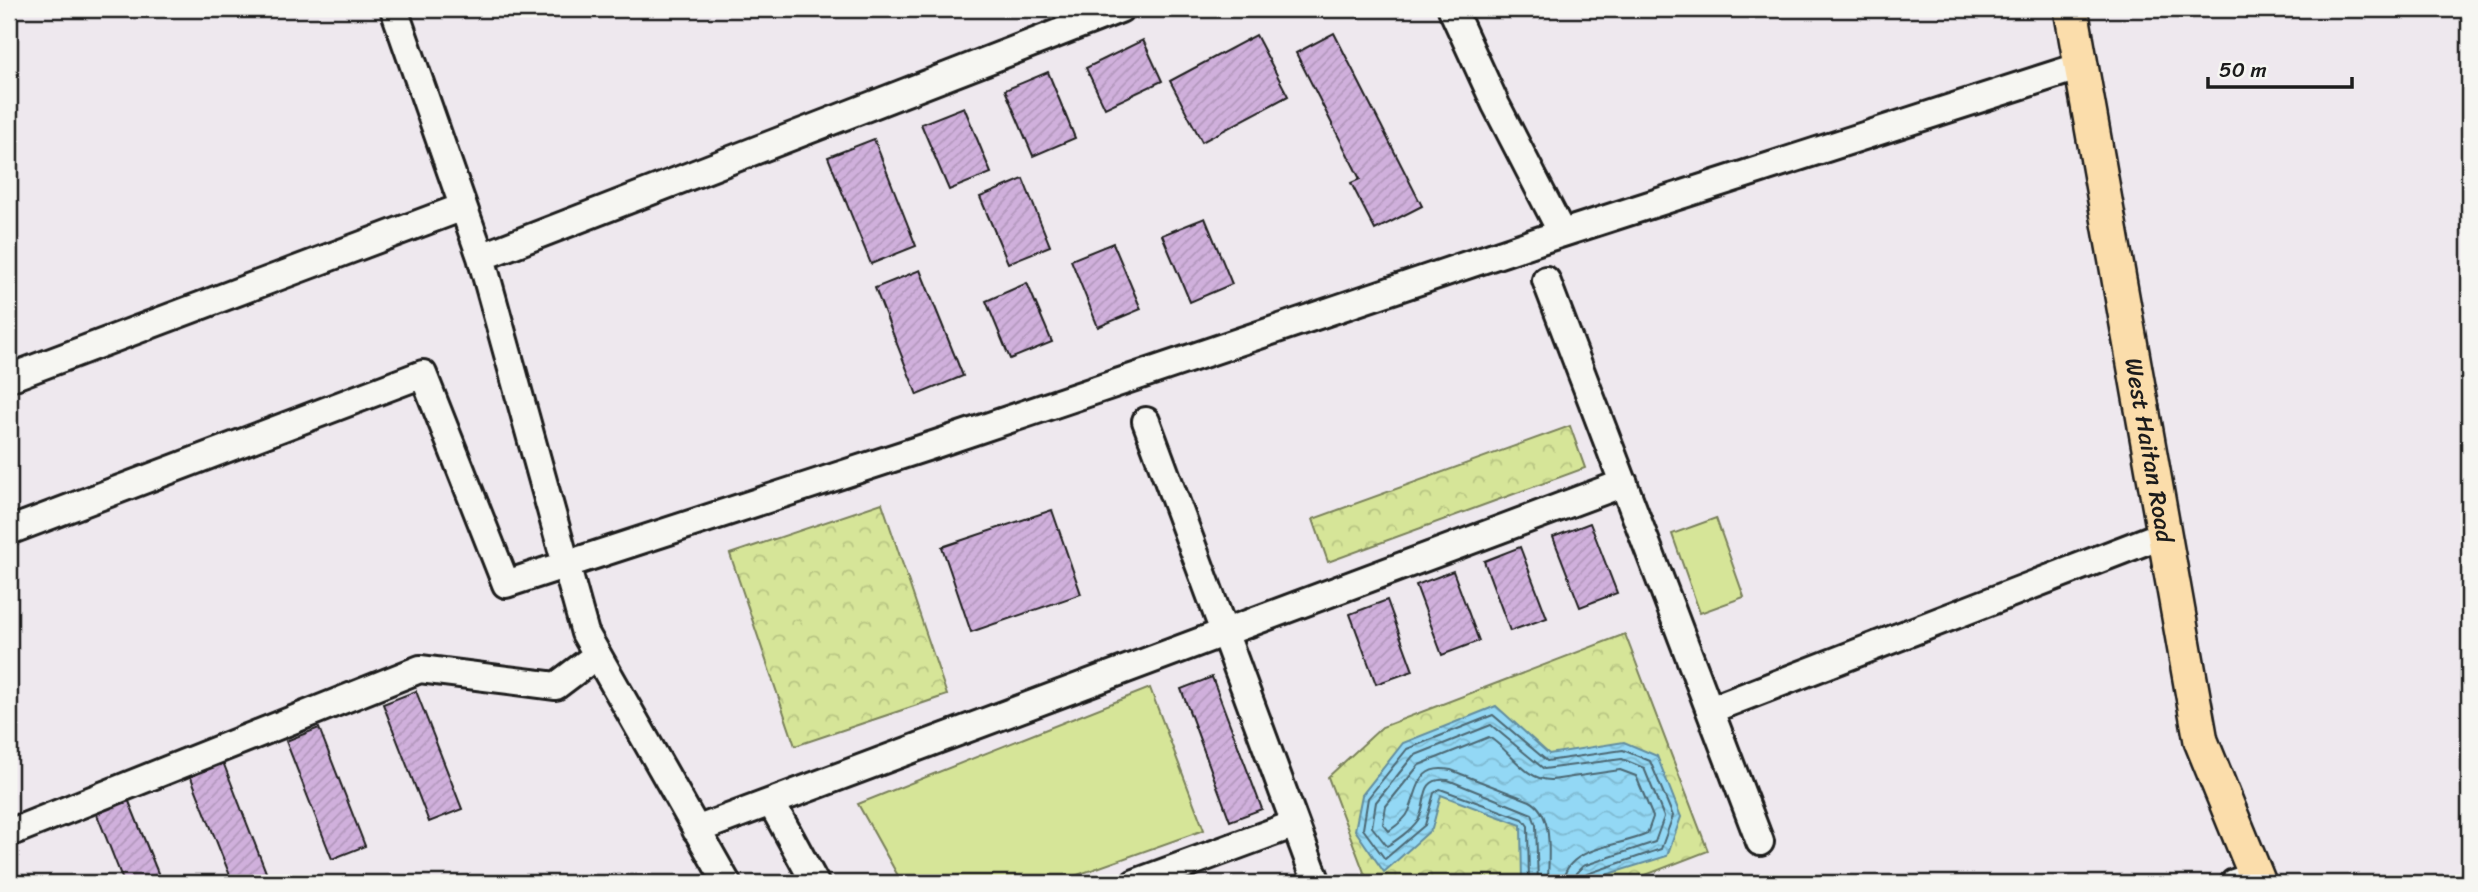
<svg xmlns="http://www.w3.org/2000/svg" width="2478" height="892" viewBox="0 0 2478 892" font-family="Sriracha,sans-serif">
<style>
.grass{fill:#d6e598;stroke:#79805a;stroke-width:2}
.park{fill:url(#park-crowns);stroke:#79805a;stroke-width:2}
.water{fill:url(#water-waves);stroke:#638d9e;stroke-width:2}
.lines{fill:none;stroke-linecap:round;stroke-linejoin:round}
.shore{stroke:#4c6773;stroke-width:2}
.building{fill:url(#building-hatch);stroke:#1c1c1c;stroke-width:2}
.minor-casing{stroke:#1c1c1c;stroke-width:32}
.major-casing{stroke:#1c1c1c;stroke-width:38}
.minor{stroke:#f6f6f2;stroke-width:26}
.major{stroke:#fbddab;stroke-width:33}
.labels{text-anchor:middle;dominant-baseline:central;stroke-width:7;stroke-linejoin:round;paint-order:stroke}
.street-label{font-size:24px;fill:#1c1c1c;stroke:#f6f6f2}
</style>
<defs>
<pattern id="park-crowns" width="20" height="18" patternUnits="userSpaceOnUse" patternTransform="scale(1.75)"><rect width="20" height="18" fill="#d6e598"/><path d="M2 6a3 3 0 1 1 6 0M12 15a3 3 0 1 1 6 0" fill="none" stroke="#b7c482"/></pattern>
<pattern id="water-waves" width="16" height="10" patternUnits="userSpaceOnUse" patternTransform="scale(1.75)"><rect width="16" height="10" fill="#93d8f5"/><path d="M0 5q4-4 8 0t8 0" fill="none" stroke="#7eb9d1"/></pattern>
<pattern id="building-hatch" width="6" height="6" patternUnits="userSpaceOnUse" patternTransform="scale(1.75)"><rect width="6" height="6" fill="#d0b0dc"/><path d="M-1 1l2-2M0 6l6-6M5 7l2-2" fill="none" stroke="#b297bc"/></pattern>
</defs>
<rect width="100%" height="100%" fill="#eee8ee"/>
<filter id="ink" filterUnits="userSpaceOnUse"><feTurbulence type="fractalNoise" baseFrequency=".0143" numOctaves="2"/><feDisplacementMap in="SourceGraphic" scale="14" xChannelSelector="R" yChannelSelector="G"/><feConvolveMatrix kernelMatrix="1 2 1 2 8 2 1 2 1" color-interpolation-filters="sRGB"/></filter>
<g filter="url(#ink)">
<path class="grass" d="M1716 518 1744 597 1700 613 1672 534Z
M1150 688 1204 830 1055 883H902L858 804Z"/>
<path class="park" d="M1570 426 1585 468 1328 562 1313 519Z
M882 503 947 695 795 746 730 554Z
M1625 634 1708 851 1625 883H1368L1328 777 1382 727Z"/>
<path class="water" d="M1496 706 1549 754 1624 742 1657 756 1681 817 1667 856 1580 883H1522L1521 825 1441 795 1432 829 1384 872 1355 830 1362 795 1403 743Z"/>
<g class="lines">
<path class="shore" d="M1529 883 1528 826 1523 819 1440 789 1434 793 1425 825 1385 859 1363 829 1368 798 1407 749 1493 715 1547 761 1623 750 1650 761 1673 816 1661 849 1587 874 1583 878 1582 883
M1538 883 1536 825 1532 814 1448 780C1418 776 1428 805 1418 820 1411 830 1396 841 1387 846L1372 827 1376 802 1413 756 1491 725 1544 769 1622 759 1644 768 1664 817 1655 842 1583 866 1576 873 1574 883
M1548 883C1548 858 1555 814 1530 801L1451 770C1417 763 1419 789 1409 811 1406 819 1396 826 1389 831L1383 824 1386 806 1419 765 1489 737C1510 750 1525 781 1552 780L1620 770 1636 776 1653 817 1647 834C1620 847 1565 846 1563 883"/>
</g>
<path class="building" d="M1334 33 1422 206 1375 230 1351 183 1360 179 1296 53Z
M1256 35 1288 96 1202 142 1170 81Z
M1143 40 1162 81 1105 108 1086 68Z
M1048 72 1075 138 1033 156 1005 90Z
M964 107 991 173 949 190 921 124Z
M874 139 916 246 871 264 828 157Z
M1023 179 1050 246 1008 263 980 197Z
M1205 218 1232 284 1190 302 1162 235Z
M1113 243 1141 309 1098 327 1071 260Z
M920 270 963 376 917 395 875 288Z
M1027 283 1052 342 1010 359 986 301Z
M1052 510 1081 594 971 632 942 547Z
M1590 523 1617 593 1580 607 1553 537Z
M1520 547 1547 618 1510 631 1484 561Z
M1453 571 1479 641 1442 655 1416 585Z
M1387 600 1413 671 1376 684 1350 614Z
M1212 677 1262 809 1230 821 1181 689Z
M416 691 462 809 429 822 383 704Z
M319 728 365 846 332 859 286 741Z
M223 762 269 880 261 883H233L190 775Z
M128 799 162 883H124L96 812Z"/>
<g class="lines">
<g class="minor-casing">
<path id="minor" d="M394 9 481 257 585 633 727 883
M1452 9 1496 105 1562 233
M481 257 1120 9
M1546 280 1760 842
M9 378 463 207
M1146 421 1317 883
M9 531 423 374 506 584 936 444 1541 240 2081 66
M1710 710 2164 534
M771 802 815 883
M696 830 1624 483
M9 833 420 669 556 686 597 655
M1135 883 1295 824
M2234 883 2256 876"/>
</g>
<g class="major-casing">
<g id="major">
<path id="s1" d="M2071 9 2201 741 2259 883"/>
</g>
</g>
<use href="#minor" class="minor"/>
<use href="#major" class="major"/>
</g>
</g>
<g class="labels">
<g class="street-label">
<text stroke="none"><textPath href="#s1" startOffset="448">West Haitan Road</textPath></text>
</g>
</g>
<rect width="2478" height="892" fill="none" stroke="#f6f6f2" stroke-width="35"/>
<rect x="18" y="18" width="2443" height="857" fill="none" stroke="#1c1c1c" stroke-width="2.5" filter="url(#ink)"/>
<path d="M2208 77v10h144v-10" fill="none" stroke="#1c1c1c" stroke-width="3.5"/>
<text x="2219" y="77" font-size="21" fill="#1c1c1c" stroke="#f6f6f2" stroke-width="5" paint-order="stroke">50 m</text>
</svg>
